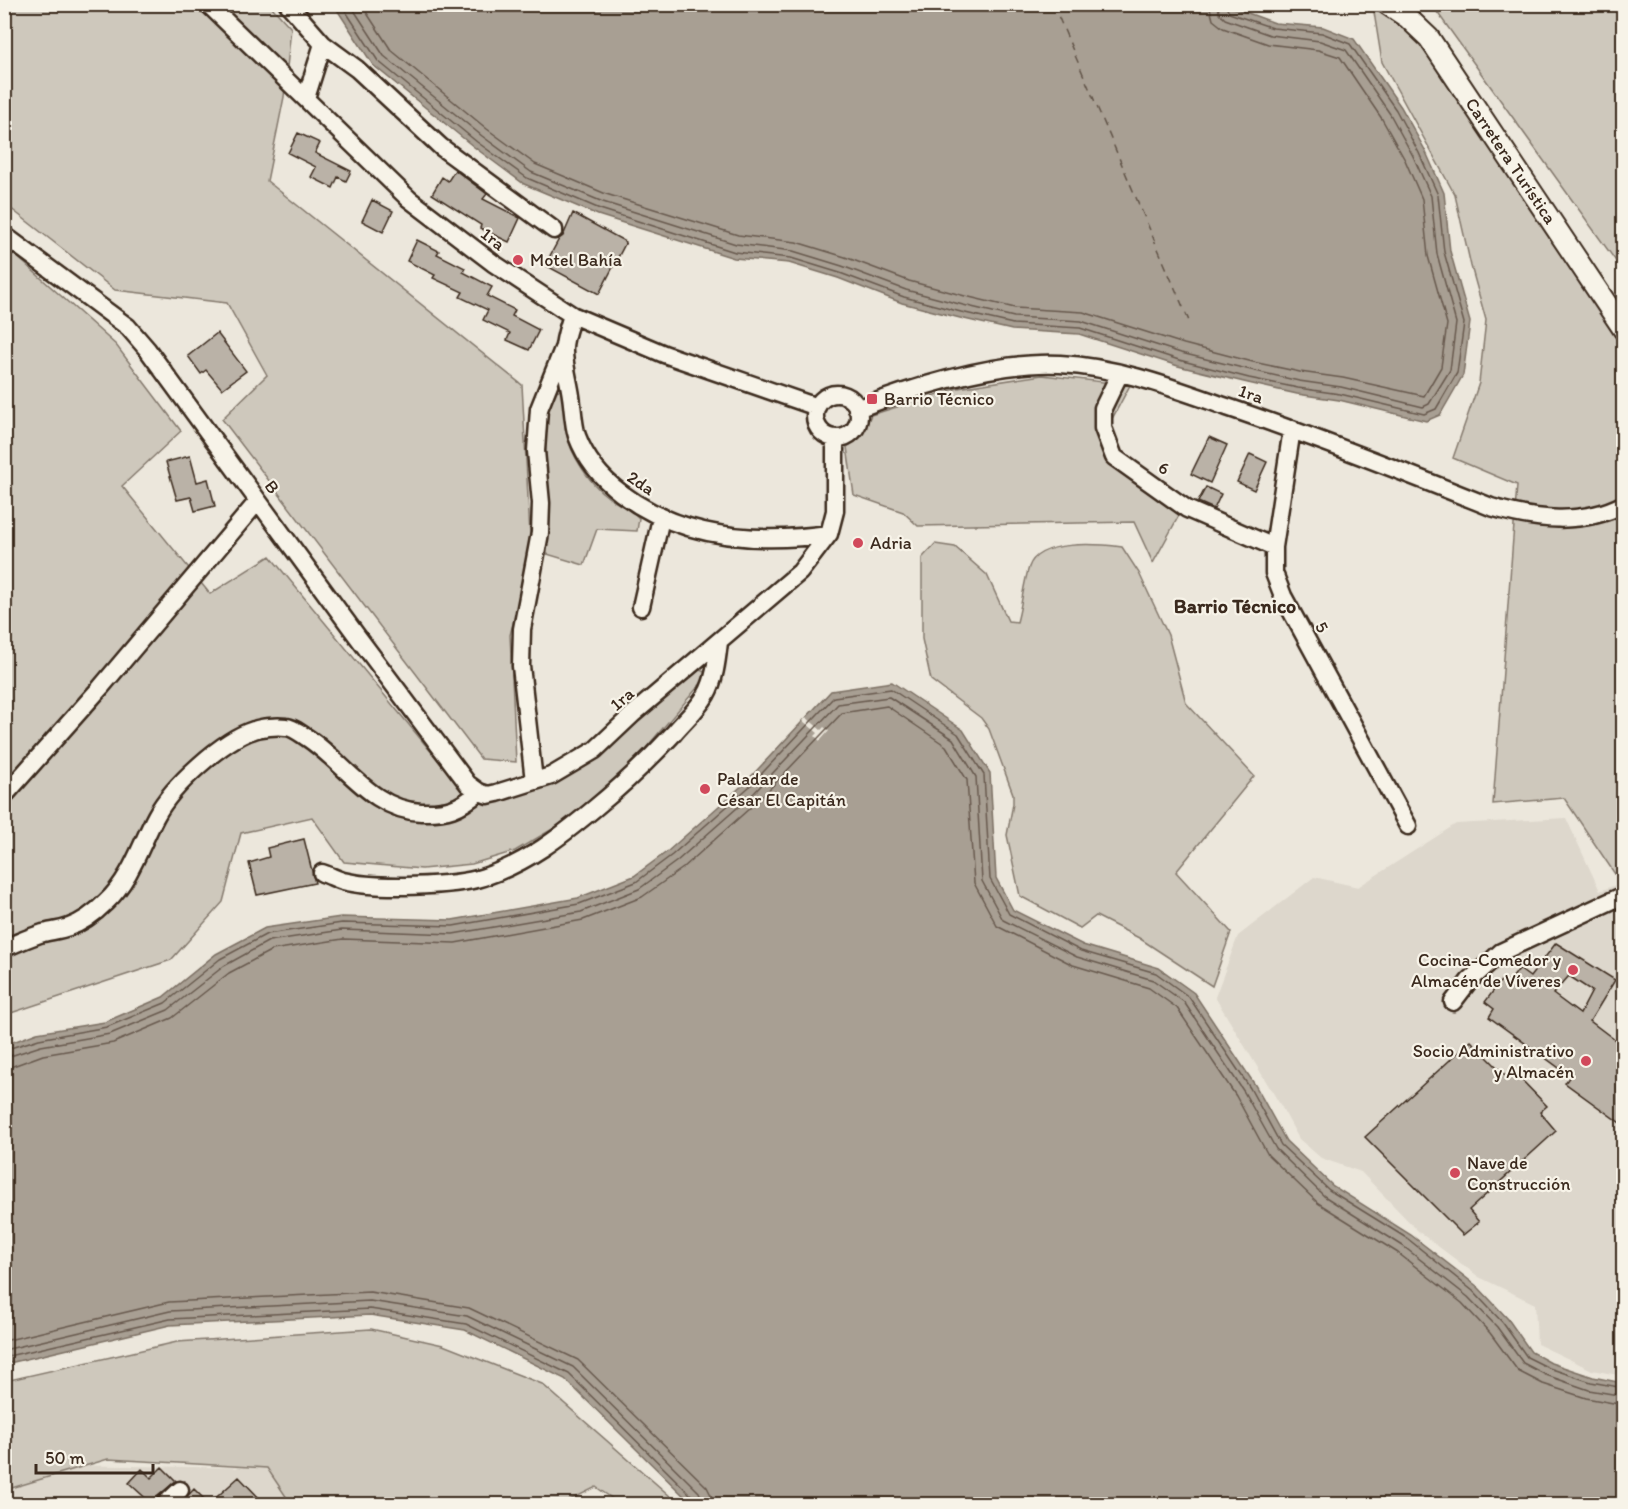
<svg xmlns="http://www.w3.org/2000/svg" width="1628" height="1509" viewBox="0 0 1628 1509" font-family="Itim,sans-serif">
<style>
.built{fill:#ddd7cc}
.green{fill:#cec8bc;stroke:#84796d;stroke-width:1.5}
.water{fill:#a89f93;stroke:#7c7064;stroke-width:1.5}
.pier{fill:#ece7dc}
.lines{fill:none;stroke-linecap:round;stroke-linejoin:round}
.shore{stroke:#67594d;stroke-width:1.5}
.ferry{stroke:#615347;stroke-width:1.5;stroke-dasharray:8 6;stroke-linecap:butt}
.building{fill:#bab2a7;stroke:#3b2a1e;stroke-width:1.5;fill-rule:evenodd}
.minor-casing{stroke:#3b2a1e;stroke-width:21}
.major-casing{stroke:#3b2a1e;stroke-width:24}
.minor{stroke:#f7f3e8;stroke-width:16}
.major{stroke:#f7f3e8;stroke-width:20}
.poi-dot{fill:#d1495b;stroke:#f7f3e8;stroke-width:2}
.labels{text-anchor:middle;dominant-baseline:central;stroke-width:4.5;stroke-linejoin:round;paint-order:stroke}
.street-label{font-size:18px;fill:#3b2a1e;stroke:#f7f3e8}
.poi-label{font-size:18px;fill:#3b2a1e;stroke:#f7f3e8;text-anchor:start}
.neighbourhood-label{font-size:20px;font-weight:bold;fill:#3b2a1e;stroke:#f7f3e8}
</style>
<rect width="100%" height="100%" fill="#ece7dc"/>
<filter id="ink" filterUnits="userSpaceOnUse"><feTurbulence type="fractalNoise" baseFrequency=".0167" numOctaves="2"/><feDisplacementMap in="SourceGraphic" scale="12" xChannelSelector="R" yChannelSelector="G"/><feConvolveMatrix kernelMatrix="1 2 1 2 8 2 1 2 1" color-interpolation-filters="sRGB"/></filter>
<g filter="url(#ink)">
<path class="built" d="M1566 818 1600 891 1623 882V1376L1592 1370 1537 1344 1535 1304 1479 1277 1419 1232 1361 1172 1321 1158 1299 1139 1281 1106 1215 997 1238 936 1314 877 1358 887 1456 824Z
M54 1465 267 1468 291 1504H10L5 1496 4 1486Z"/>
<path class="green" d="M4 5H270L291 28 284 97 267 181 522 385 531 554 510 635 516 762 481 759 222 419 267 375 227 303 115 290 5 204Z
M1432 5H1623V271Z
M1373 6 1421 42 1623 344 1624 870 1615 874 1564 798 1493 804 1517 485 1453 458 1479 383 1486 320 1471 266 1455 195 1382 62Z
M4 245 116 345 181 431 122 486 210 594 270 556 456 782 487 802 608 748 697 669 705 672 703 681 640 755 609 786 568 820 515 851 472 864 422 869 344 862 312 817 241 833 223 902 171 960 5 1015Z
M1042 375 1130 385 1111 421 1108 463 1183 508 1153 563 1134 522 918 526 903 512 854 495 847 447 861 437 871 415 958 388Z
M558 390 563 391C567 404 563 418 566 432 571 455 589 483 608 497 618 505 630 508 639 518L637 531 597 529 584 565 547 554C547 543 549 532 549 521 549 476 540 438 551 393Z
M935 544 955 547 987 575 1008 621 1017 622C1022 605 1023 585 1029 567 1038 539 1098 544 1122 547L1139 573 1168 635 1186 703 1254 776 1176 872 1231 932 1212 986 1139 938 1096 916 1080 928 1020 896 1007 835 1013 804V794L989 729 981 718 931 680 922 639V558Z
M371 1329 443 1345 542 1384 679 1504H620L596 1487 562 1504H291L267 1468 108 1459 5 1490V1381L177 1342Z"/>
<path class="water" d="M1226 5 1275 23 1323 27 1354 39 1401 107 1425 150 1444 193 1450 251 1470 322 1463 375 1440 415 1426 421 1339 400 1297 394 1248 383 1178 366 1079 334 1012 330 960 318 902 303 838 278 789 263 734 258 598 215 524 184 474 147 373 65 334 5Z
M892 682 963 730 990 773 996 878 1013 910 1083 945 1159 968 1194 993 1255 1085 1286 1141 1333 1186 1411 1235 1478 1287 1508 1319 1531 1352 1551 1363 1593 1377 1623 1383V1504H692L565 1379 465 1330 370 1315 170 1325 5 1364V1045L37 1033 105 1022 163 997 216 954 265 928 341 917 452 920 578 898 634 876 668 851 745 783 831 691Z"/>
<path class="pier" d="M806 717 821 730 824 727 829 731 820 741 815 736 818 733 803 721Z"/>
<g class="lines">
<path class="shore" d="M341 4 378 61 477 142 527 178 600 209 735 252 791 258 840 273 904 297 961 312 1013 324 1080 328 1179 360 1249 378 1298 388 1340 394 1424 414 1436 409 1457 373 1464 323 1444 252 1438 195 1419 153 1396 110 1350 44 1322 33 1273 28 1229 13 1225 4
M350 4 384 56 482 136 531 172 603 202 736 244 793 251 842 266 906 290 963 305 1014 317 1081 321 1181 353 1251 370 1299 381 1341 387 1423 407 1429 404 1450 370 1456 323 1437 254 1431 196 1413 156 1390 114 1346 50 1320 41 1270 35 1225 19 1219 13 1218 4
M361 4 391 50 487 129 535 164 606 194 738 235 796 242 845 257 909 281 965 296 1015 308 1083 312 1184 344 1253 362 1300 372 1343 378 1424 396 1441 367 1447 324 1428 256 1422 199 1405 160 1382 119 1340 57 1318 50 1268 44 1223 28 1213 20 1209 4
M4 1050 39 1039 107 1027 165 1003 220 959 267 934 342 923 453 926 579 904 636 882 672 855 749 787 834 697 891 689 958 734 984 775 990 879 1009 914 1081 951 1156 973 1189 997 1250 1088 1281 1145 1329 1190 1408 1239 1473 1291 1503 1323 1527 1357 1549 1368 1591 1382 1624 1388
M4 1058 41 1046 110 1034 168 1010 224 966 269 941 342 930 453 934 581 912 639 889 677 861 754 793 838 704 889 697 953 739 976 777 982 881 1003 920 1077 957 1153 980 1184 1002 1244 1092 1276 1149 1324 1196 1403 1246 1468 1297 1497 1327 1523 1363 1546 1375 1589 1390 1624 1396
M4 1067 13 1066 43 1055 113 1043 172 1018 229 973 272 950 343 939 455 943 583 920 642 897 683 868 760 799 842 713 887 706 946 746 967 780 974 883 997 926 1073 965 1149 988 1177 1008 1236 1096 1268 1155 1318 1203 1398 1253 1462 1303 1490 1333 1518 1371 1543 1384 1586 1398 1624 1405
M4 1341 169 1302 370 1292 469 1308 578 1360 707 1487 711 1495 713 1504
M4 1350 170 1311 370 1301 467 1316 573 1367 699 1492 704 1504
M4 1357 170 1319 370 1309 466 1324 569 1374 694 1498 696 1504"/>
<path class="ferry" d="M1053 4 1189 321"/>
</g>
<path class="building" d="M298 133 320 143 315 153 351 171 346 181 338 177 333 188 311 177 316 167 288 153Z
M455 170 487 194 483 199 520 218 509 242 480 228 481 225 432 194 442 177 448 181Z
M372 200 393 211 383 232 362 221Z
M573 213 626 242 599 294 545 265 559 239 563 236Z
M417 240 439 251 437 254 465 268 463 272 492 287 487 296 515 310 512 316 539 330 529 350 507 340 510 333 483 320 488 310 460 297 463 292 433 278 435 275 407 261Z
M217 333 246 371 222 389 206 370 201 374 188 356Z
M1209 437 1227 445 1210 483 1191 474Z
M1250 454 1267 462 1254 490 1237 482Z
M190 456 197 482 208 479 215 506 195 511 191 497 177 500 166 462Z
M1206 487 1221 494 1214 509 1198 502Z
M304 839 315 883 257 895 249 863 269 857 267 848Z
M1556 943 1615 980 1590 1021 1623 1046V1125L1565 1083 1570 1076 1489 1017 1494 1009 1485 1002 1503 978 1509 982 1519 969 1530 977ZM1569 976 1592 991 1580 1014 1553 994Z
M1471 1041 1507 1077 1513 1071 1547 1106 1540 1112 1556 1131 1469 1210 1479 1222 1463 1235 1365 1137Z
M162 1467 176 1481 158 1496 155 1504H152L129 1483 142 1469 151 1478Z
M239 1477 265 1504H209Z
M194 1489 209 1504H180Z"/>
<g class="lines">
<g class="minor-casing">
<path id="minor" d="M208 4 409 199 493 263 572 315 664 354 817 407
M288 4 323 44 357 69 441 147 554 230
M306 98 323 44
M4 235 128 327 147 349 357 636 468 784 479 792 488 795 497 793 551 776 595 750 633 714 800 572 829 534 835 511V438
M572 315C569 326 563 340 564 351 564 366 569 381 571 396 573 408 573 424 577 436 586 460 601 478 621 493 680 538 757 544 829 534
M1120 373 1103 408V428L1114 457 1187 509 1274 547
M815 416a22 22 0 1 1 44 0a22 22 0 1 1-44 0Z
M857 409C917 386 996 361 1060 364 1118 367 1173 388 1227 407 1316 437 1404 472 1491 507 1535 520 1582 526 1624 504
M1292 429 1274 547V573L1283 596 1408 826
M641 607 661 518
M534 781 521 666 522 629 540 533 541 503 536 451 539 409 563 349
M4 796 101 687 258 501
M322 873C329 875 336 879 343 881 374 889 453 887 484 877 527 863 560 837 595 808 623 785 649 760 674 733 684 721 698 709 706 695 715 680 717 659 719 642
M4 948C17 943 30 937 43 933 51 931 61 930 69 927 84 922 96 912 106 902 131 879 141 844 156 816 172 786 222 740 254 730 262 727 277 726 286 727 292 727 300 733 306 737 344 761 371 810 421 812 447 813 459 809 479 792
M1453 1002 1469 981 1501 952 1624 895
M165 1504 180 1490"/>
</g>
<g class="major-casing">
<path id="major" d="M1387 4 1408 18 1429 38 1624 330"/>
</g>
<use href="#minor" class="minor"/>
<use href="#major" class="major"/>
</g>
</g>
<g class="poi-dot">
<circle cx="518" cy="260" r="6"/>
<rect x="866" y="393" width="12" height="12" rx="3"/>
<circle cx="858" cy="543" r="6"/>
<circle cx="705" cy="789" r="6"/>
<circle cx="1573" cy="970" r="6"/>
<circle cx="1586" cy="1061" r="6"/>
<circle cx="1455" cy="1173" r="6"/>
</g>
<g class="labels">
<g class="street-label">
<text transform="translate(1511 161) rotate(56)">Carretera Turística</text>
<text transform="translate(493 239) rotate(37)">1ra</text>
<text transform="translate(1251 394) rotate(19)">1ra</text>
<text transform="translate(1164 468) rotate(35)">6</text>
<text transform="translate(641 483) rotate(34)">2da</text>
<text transform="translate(272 487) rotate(54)">B</text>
<text transform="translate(1322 627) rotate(62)">5</text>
<text transform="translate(622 699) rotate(-41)">1ra</text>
</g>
<g class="poi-label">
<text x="530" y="260">Motel Bahía</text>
<text x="884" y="399">Barrio Técnico</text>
<text x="870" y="543">Adria</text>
<text x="717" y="779">Paladar de<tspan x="717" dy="21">César El Capitán</tspan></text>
<text x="1561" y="960" text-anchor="end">Cocina-Comedor y<tspan x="1561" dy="21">Almacén de Víveres</tspan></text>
<text x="1574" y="1051" text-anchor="end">Socio Administrativo<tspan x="1574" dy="21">y Almacén</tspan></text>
<text x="1467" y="1163">Nave de<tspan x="1467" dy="21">Construcción</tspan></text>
</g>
<g class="neighbourhood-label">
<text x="1235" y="606">Barrio Técnico</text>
</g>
</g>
<rect width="1628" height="1509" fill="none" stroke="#f7f3e8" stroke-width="24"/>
<rect x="12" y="12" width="1604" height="1485" fill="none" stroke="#3b2a1e" stroke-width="2" filter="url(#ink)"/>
<path d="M36 1464v9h117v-9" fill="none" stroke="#3b2a1e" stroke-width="3"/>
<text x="45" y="1464" font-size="18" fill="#3b2a1e" stroke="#f7f3e8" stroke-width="4.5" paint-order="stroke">50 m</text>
</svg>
